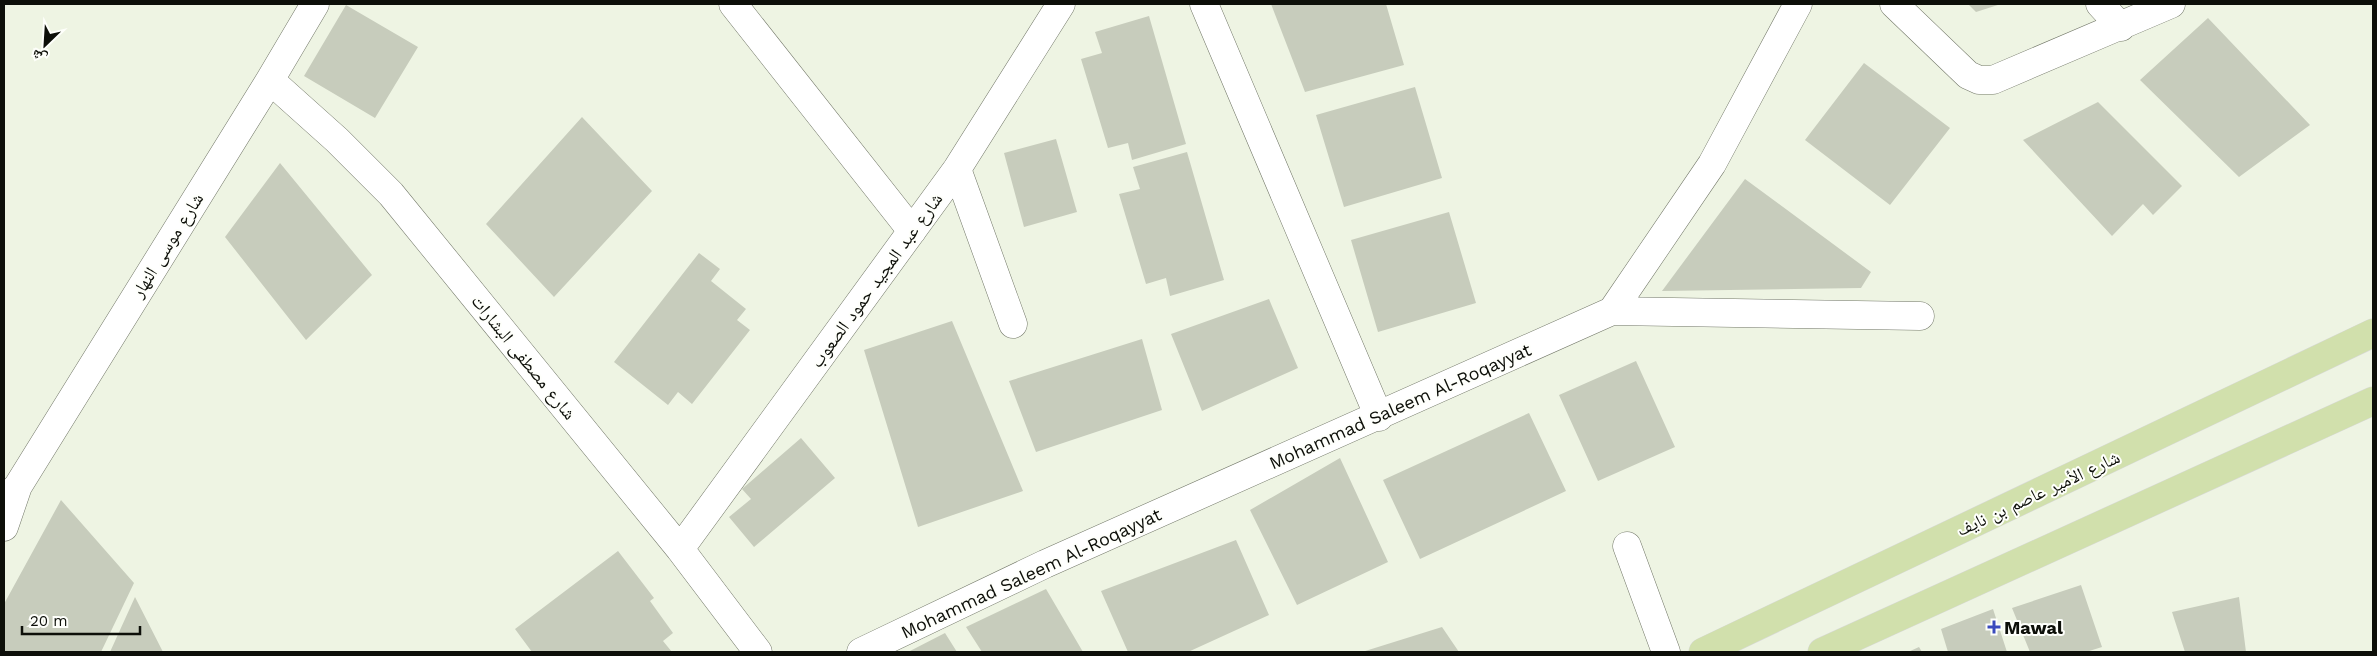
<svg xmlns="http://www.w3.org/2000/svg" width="2377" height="656" viewBox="0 0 2377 656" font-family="'Work Sans','Noto Naskh Arabic',sans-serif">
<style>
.building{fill:#c7ccbc}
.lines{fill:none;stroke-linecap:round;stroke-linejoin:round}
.minor-casing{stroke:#737869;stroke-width:29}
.major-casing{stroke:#d8d9d8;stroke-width:29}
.minor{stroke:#fff;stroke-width:28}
.major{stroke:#d1e0ac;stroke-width:28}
.poi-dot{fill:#3a4abd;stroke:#fefffb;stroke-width:2}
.labels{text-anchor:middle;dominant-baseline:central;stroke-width:4;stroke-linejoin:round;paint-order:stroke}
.street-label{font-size:18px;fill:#0d0f09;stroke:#fefffb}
.poi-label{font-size:18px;font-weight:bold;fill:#0d0f09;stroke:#fefffb;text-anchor:start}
</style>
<rect width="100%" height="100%" fill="#eef4e3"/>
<path class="building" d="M1271 4H1386L1404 65 1305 92Z
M1968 4H2001L1976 12Z
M346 5 418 47 375 118 304 76Z
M1149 16 1186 144 1132 160 1128 143 1108 148 1081 59 1102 53 1095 32Z
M2208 18 2310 125 2239 177 2140 80Z
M1864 63 1950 128 1890 205 1805 140Z
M1415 87 1442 178 1344 207 1316 115Z
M2098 102 2182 186 2153 215 2143 204 2112 236 2023 140Z
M582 117 652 191 554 297 486 224Z
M1056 139 1077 212 1024 227 1004 153Z
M1187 152 1224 280 1170 296 1166 278 1146 284 1119 194 1140 189 1133 167Z
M280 163 372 275 306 340 225 237Z
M1745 179 1871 272 1861 288 1662 291Z
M1449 212 1476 303 1378 332 1351 240Z
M699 253 720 269 711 281 746 309 737 320 750 330 692 404 678 392 668 405 614 362Z
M1269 299 1298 368 1202 411 1171 334Z
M952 321 1023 491 918 527 864 350Z
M1142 339 1162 410 1036 452 1009 381Z
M1636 361 1675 447 1598 481 1559 395Z
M1529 413 1566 491 1420 559 1383 480Z
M801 438 835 478 754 547 729 517 751 499 742 489Z
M1340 458 1388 562 1297 605 1250 510Z
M61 500 134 583 101 652H4V604Z
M1236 540 1269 615 1188 652H1128L1101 591Z
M618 551 654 598 650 601 673 633 663 641 672 652H532L515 629Z
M2081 585 2102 647 2086 652H2030L2012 608Z
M1046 589 1083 652H982L966 627Z
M135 597 163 652H110Z
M2239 597 2246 652H2185L2172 612Z
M1993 609 2007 652H1948L1941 629Z
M1442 627 1459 652H1362Z
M945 633 957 652H908Z
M1919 647 1922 652H1908Z"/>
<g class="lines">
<g class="minor-casing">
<path id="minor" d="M733 4 912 231
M1204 4 1379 417
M1894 4 1968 75 1979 80H1993L2171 4
M2100 4 2121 27
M270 80 337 140 391 194 680 549 758 652
M957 169 1013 324
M1612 311 1920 316
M4 501 18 486 270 80 315 4
M4 527 18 486
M1627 546 1666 652
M680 549 957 169 1061 4
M861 652 1045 564 1612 311 1712 164 1798 4"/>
</g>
<g class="major-casing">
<path id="major" d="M1703 652 2373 333
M1822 652 2373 401"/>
</g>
<use href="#minor" class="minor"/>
<use href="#major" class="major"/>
</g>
<path class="poi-dot" d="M1991.5 619.5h5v5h5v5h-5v5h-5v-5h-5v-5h5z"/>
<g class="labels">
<g class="street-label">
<text transform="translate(167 245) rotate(-58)">شارع موسى النهار</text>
<text transform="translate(876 280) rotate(-54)">شارع عبد المجيد حمود الصعوب</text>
<text transform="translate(524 357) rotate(51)">شارع مصطفى البشارات</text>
<text transform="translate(1400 406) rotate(-24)">Mohammad Saleem Al-Roqayyat</text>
<text transform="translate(2038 493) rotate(-25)">شارع الأمير عاصم بن نايف</text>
<text transform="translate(1031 573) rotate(-25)">Mohammad Saleem Al-Roqayyat</text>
</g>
<g class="poi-label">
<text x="2004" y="627">Mawal</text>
</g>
</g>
<rect width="2377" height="656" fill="none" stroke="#0d0f09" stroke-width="10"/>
<g transform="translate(45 45) rotate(205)" stroke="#fefffb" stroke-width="4" paint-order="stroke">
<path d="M0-4L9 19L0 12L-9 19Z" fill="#0d0f09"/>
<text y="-8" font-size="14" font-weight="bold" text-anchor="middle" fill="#0d0f09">ش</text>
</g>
<path d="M22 626v8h118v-8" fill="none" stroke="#0d0f09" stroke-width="2.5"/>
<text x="30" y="626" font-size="15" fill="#0d0f09" stroke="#fefffb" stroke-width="4" paint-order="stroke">20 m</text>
</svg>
